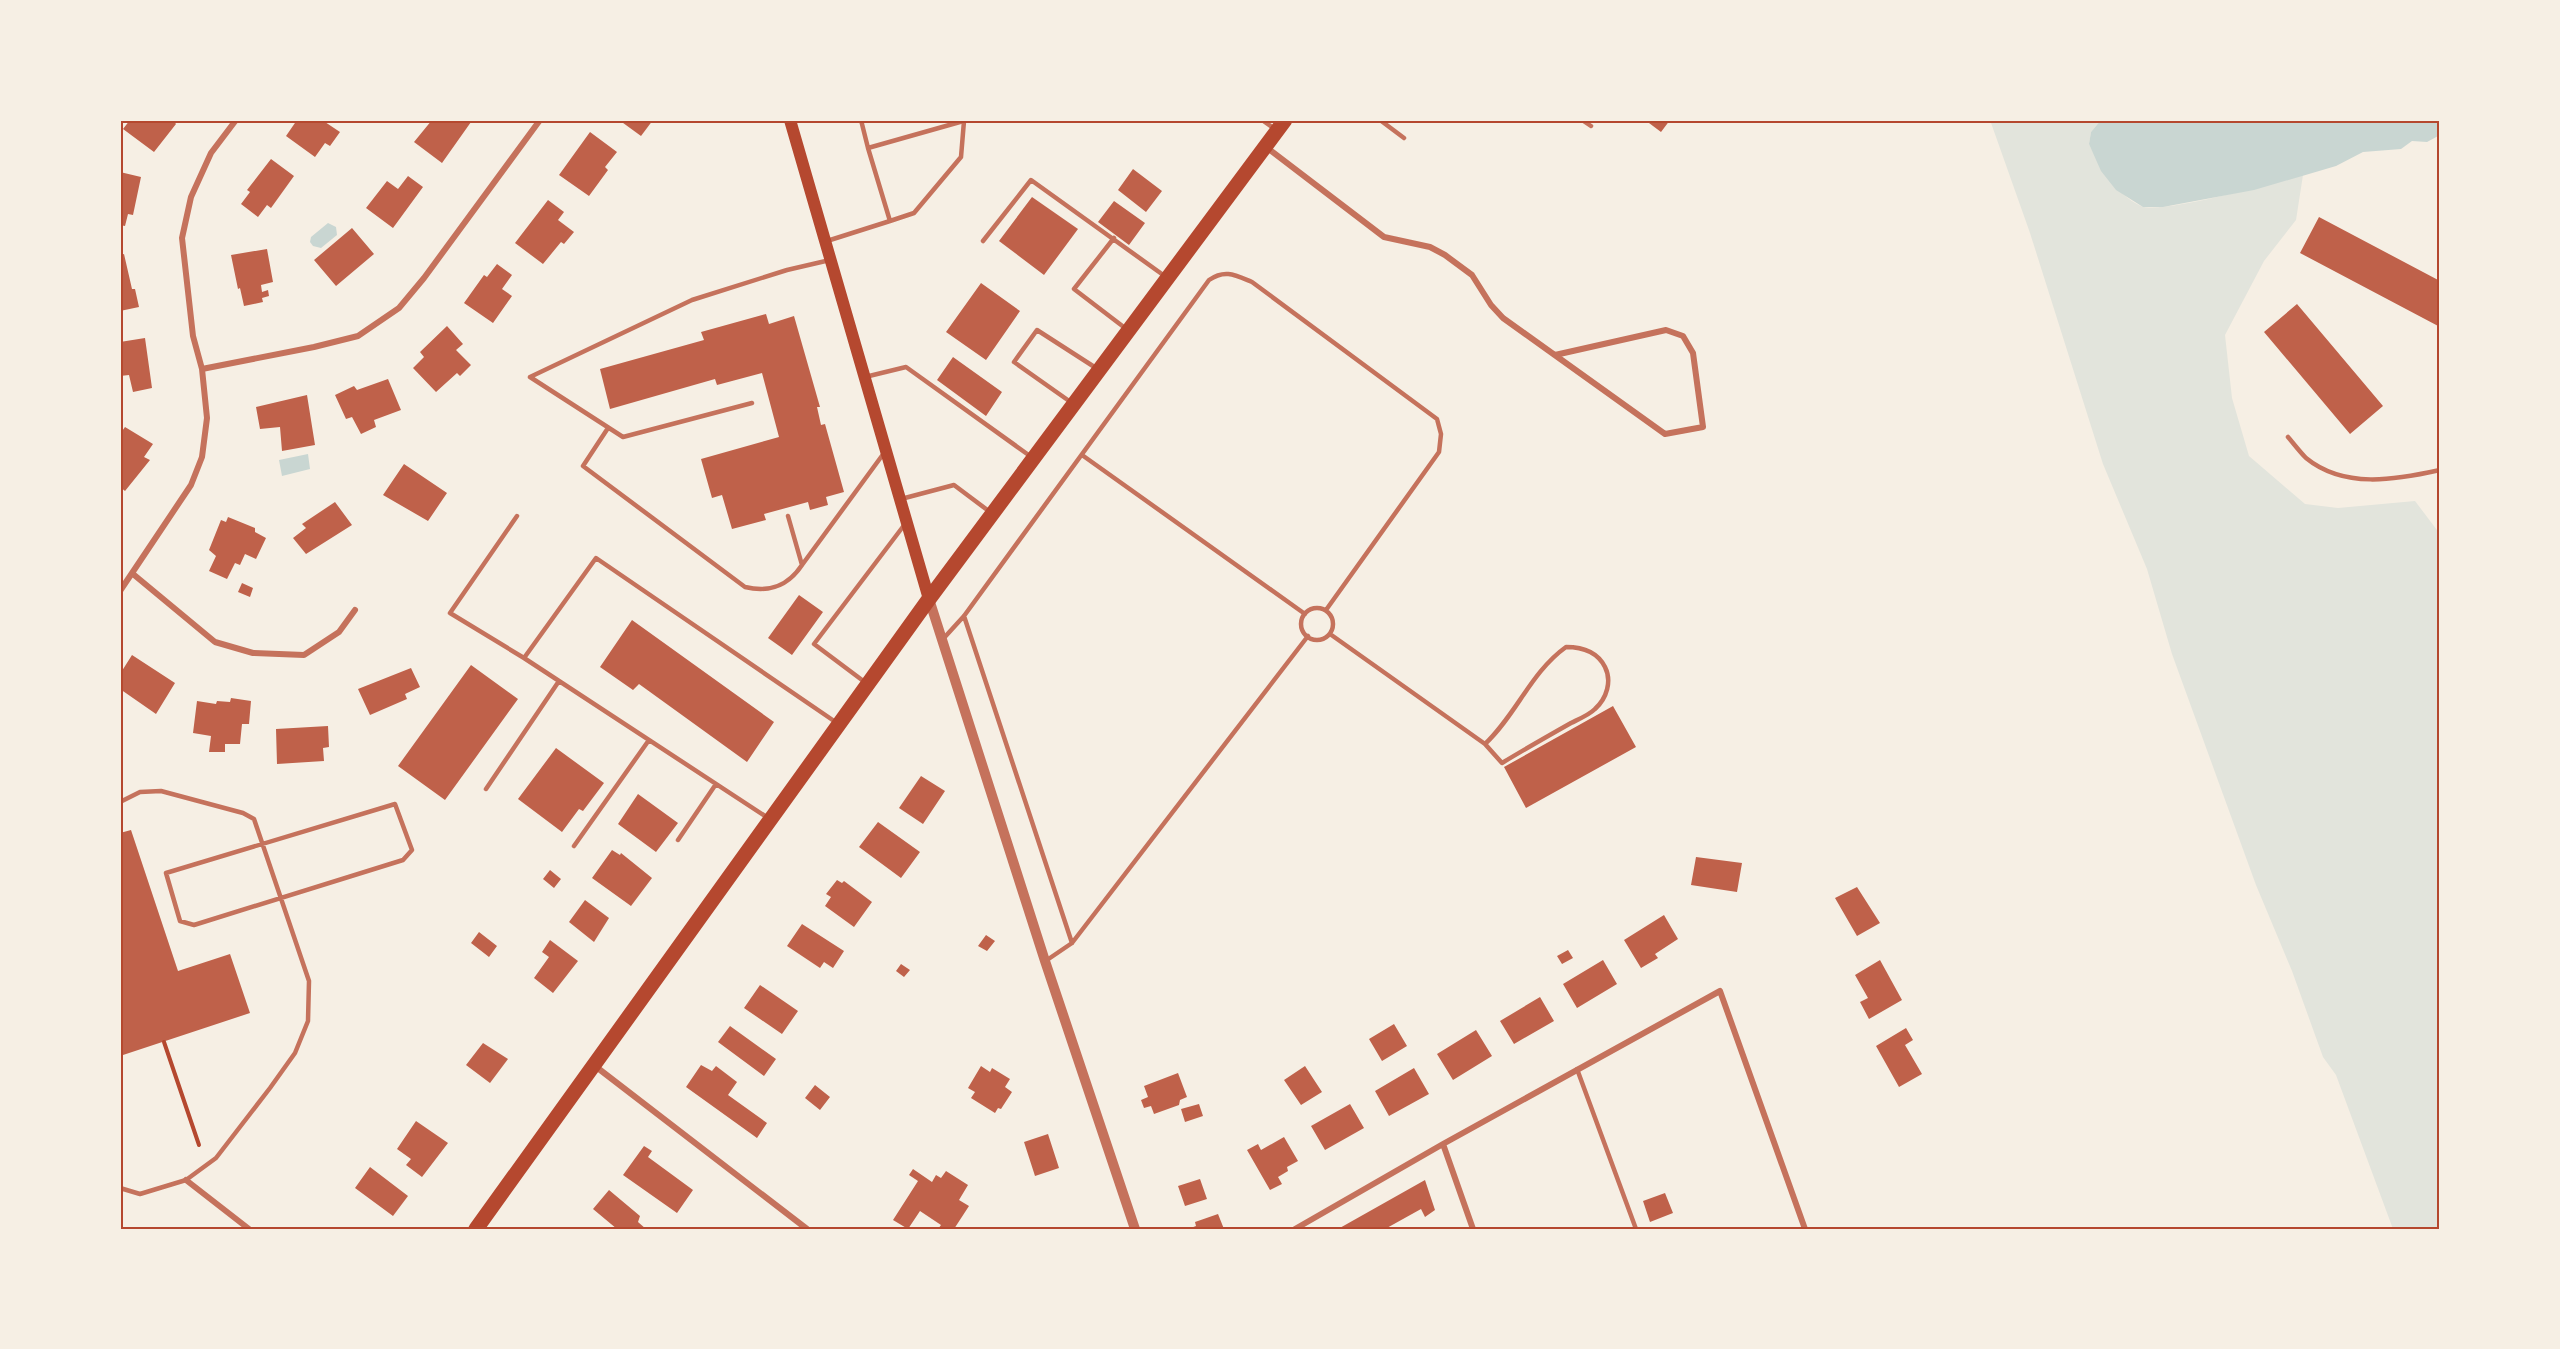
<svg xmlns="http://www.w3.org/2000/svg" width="2560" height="1349" viewBox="0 0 2560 1349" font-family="Roboto,sans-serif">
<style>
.green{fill:#e2e4dc}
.water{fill:#c9d6d2}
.building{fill:#bf614a}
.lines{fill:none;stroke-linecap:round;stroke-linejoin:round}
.path{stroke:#b5482f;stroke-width:4}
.service{stroke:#c5725c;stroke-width:4.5}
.minor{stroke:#c5725c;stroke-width:6}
.tertiary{stroke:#c5725c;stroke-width:10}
.secondary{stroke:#b5482f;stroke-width:12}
.primary{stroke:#b5482f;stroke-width:15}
.neatline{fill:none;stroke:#b5482f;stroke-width:2}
</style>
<rect width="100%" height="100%" fill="#f6efe4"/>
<path class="green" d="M1990 120H2101L2091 132 2089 144C2102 169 2114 193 2141 206 2161 215 2277 182 2303 175L2296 220 2264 261 2225 335 2232 398 2249 456 2305 504 2338 508 2415 501 2440 534V1229H2393L2336 1075 2323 1057 2292 971 2256 885 2172 654 2147 569 2103 464 2030 233Z"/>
<path class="water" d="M2101 120H2440V135L2427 142 2412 141 2401 149 2363 152 2336 166 2254 190 2163 207H2143L2116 190 2101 171 2089 144 2091 132Z
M328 223 336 227 337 235 321 248 313 246 310 242 311 237Z
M308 454 310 469 282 476 279 460Z"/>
<path class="building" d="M130 120H173L176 124 154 152 123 129Z
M297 120H326L325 122 340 132 330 146 325 143 315 157 286 136Z
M432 120H440L444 123 447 120H468L471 122 442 163 414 142Z
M619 120H653L641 136Z
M1645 120H1670L1661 132Z
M590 132 617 152 605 167 608 170 589 196 559 175Z
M271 159 294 176 271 208 267 205 258 217 241 204 250 192 247 190Z
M1133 169 1162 191 1146 212 1118 190Z
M120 172 141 177 133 215 128 214 125 226 120 225Z
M408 176 423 187 393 228 366 208 387 181 398 189Z
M1032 197 1078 229 1044 275 999 241Z
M548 200 564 212 558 220 574 232 564 244 561 242 543 264 515 243Z
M1114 201 1145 223 1129 245 1098 222Z
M2319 217 2440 281V327L2300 253Z
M352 228 374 254 336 286 314 260Z
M267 249 273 282 261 285 262 292 268 290 269 296 262 298 263 302 244 306 240 288 238 289 231 255Z
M124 254 132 289H135L139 307 120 311V255Z
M497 264 512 275 502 289 512 296 493 323 464 303 484 275 487 277Z
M981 283 1020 311 986 360 946 332Z
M2297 304 2383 406 2350 434 2264 332Z
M766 314 769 324 794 316 820 407H817L821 425 825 424 844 492 826 497 828 505 810 510 808 502 764 514 766 520 732 529 722 495 712 498 701 459 779 437 762 373 717 385 715 379 610 409 600 369 704 340 701 332Z
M447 326 463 344 456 350 471 365 460 376 457 373 436 392 413 368 424 357 420 352Z
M145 338 152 388 133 392 129 375 120 376V342Z
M953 357 1002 392 986 416 937 380Z
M388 379 401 410 374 420 376 427 361 434 352 417 346 419 335 395 354 386 357 390Z
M307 395 315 445 282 451 280 427 260 429 256 407Z
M125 427 153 444 144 457 150 460 125 491 120 487V434Z
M404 464 447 493 428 521 383 495Z
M335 502 352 525 306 554 293 538 306 528 302 524Z
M228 517 255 528V532L266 538 256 559 245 554 240 565 235 563 227 579 209 571 216 556 209 550 221 520 226 522Z
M242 583 253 588 250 597 238 592Z
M799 595 823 612 792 655 768 638Z
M632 620 774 722 747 762 639 684 633 690 600 667Z
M132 655 175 683 156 714 120 689V674Z
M471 665 518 699 445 800 398 766Z
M411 668 420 687 405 694 407 699 370 715 358 689Z
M231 698 251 701 249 724H242L240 744H225V752H209L211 736 193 733 197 701 216 704 217 701 230 702Z
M1613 706 1636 747 1526 808 1504 767Z
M328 726 329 747 323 748 324 761 277 764 276 729Z
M556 748 604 783 583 811 579 809 562 832 518 799Z
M921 776 945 791 923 824 899 808Z
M638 794 678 823 656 852 618 824Z
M878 822 920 852 901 878 859 847Z
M131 830 178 971 230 954 250 1013 120 1056V833Z
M612 850 620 855 621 853 652 878 631 906 592 878Z
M1696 857 1742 863 1737 892 1691 885Z
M550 870 561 879 554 888 543 879Z
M837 880 842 883 844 881 872 902 854 927 825 906 831 897 826 894Z
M1857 887 1880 923 1857 936 1835 898Z
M585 900 609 918 594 942 569 922Z
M1664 915 1678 939 1655 954 1658 958 1641 968 1624 940Z
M802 924 844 951 833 968 824 962 820 968 787 946Z
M479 932 497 946 489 957 471 943Z
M986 935 995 941 987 951 978 946Z
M550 940 578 961 553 993 534 978 549 957 542 952Z
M1568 950 1573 958 1562 964 1557 956Z
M1603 960 1617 984 1577 1008 1563 984Z
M1880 960 1902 1000 1869 1019 1860 1002 1868 998 1855 975Z
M901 964 910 970 904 977 896 971Z
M760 985 798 1011 782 1034 744 1008Z
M1540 997 1554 1021 1514 1044 1500 1021Z
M1394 1024 1407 1046 1382 1061 1369 1039Z
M730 1026 776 1059 764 1076 718 1042Z
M1906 1028 1913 1040 1905 1045 1922 1074 1899 1087 1876 1046Z
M1476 1030 1492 1056 1453 1080 1437 1054Z
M483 1043 508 1059 490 1083 466 1065Z
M701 1065 712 1071 716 1066 737 1082 728 1095 767 1123 757 1138 686 1087Z
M981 1066 990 1072 992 1068 1010 1079 1005 1087 1012 1092 1001 1109 998 1108 995 1113 971 1098 975 1092 968 1088Z
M1305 1066 1322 1092 1301 1105 1284 1080Z
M1414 1068 1429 1094 1389 1116 1375 1091Z
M1178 1073 1187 1097 1180 1100 1179 1105 1154 1114 1151 1106 1144 1108 1141 1100 1148 1097 1144 1086Z
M815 1085 830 1097 820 1110 805 1098Z
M1199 1104 1203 1116 1185 1122 1181 1109Z
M1350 1104 1364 1128 1325 1150 1311 1126Z
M416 1121 448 1143 422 1177 406 1165 411 1159 397 1149Z
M1048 1134 1059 1168 1035 1176 1024 1142Z
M1284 1137 1298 1161 1287 1167 1288 1171 1278 1177 1282 1184 1270 1190 1247 1150 1258 1144 1261 1150Z
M644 1146 652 1151 648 1157 693 1190 677 1213 623 1175Z
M370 1167 408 1196 393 1216 355 1188Z
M913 1169 932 1182 936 1175 941 1178 946 1171 968 1185 959 1200 969 1206 954 1229H938L941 1225 920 1211 908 1229 893 1220 918 1181 909 1175Z
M1200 1179 1207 1199 1185 1206 1178 1186Z
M1425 1180 1435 1210 1425 1217 1421 1209 1385 1229H1338Z
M609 1190 640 1216 638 1222 646 1229H617L593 1209Z
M1665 1193 1673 1213 1650 1222 1643 1201Z
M1218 1214 1224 1229H1188L1196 1226 1195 1222Z"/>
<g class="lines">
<path class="path" d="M164 1042 199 1145"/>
<path class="service" d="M861 120 868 148 967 120
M1262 120 1275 129
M1380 120 1404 138
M1582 120 1591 126
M868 148 890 221 914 213 961 157 964 121
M1114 238 1074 289 1125 328
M827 241 890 221
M983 241 1031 180 1166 277
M865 377 906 367 1030 456
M752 403 623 437 530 377 692 300 787 270 830 260
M1072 403 1014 362 1037 330 1096 368
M608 428 583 466 745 587C770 593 788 586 802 565L788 516
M2288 437C2294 444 2300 452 2306 458 2344 489 2395 480 2440 470
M1082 455 1305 614
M901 499 954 485 990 512
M517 516 450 613 524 658 768 818
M802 565 884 453
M1301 624a16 16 0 1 1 32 0a16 16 0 1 1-32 0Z
M964 616 1072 943
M1330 634 1485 744 1502 763C1525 749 1548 736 1571 723 1579 719 1589 715 1595 709 1607 698 1612 681 1605 667 1597 651 1582 647 1566 647 1531 672 1516 715 1485 744
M943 639 964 616 1209 280C1225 269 1235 275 1252 282L1437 419 1441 434 1439 452 1326 610
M524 658 596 558 837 723
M866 683 814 644 905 524
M486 789 559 681
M120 802 140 792 161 791 243 813 254 819 309 981 308 1021 295 1053 270 1088 216 1158 186 1180 140 1194 120 1188
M395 804 412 850 403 860 194 925 180 921 166 873Z
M678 840 716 784
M574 846 649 740
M1047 960 1072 943 1308 636
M1577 1069 1636 1229"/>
<path class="minor" d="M1266 147 1384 237 1430 247 1445 255 1472 275 1491 305 1503 318 1665 434 1703 427 1693 353 1683 336 1666 330 1555 355
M202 369 314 347 358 336 399 308 424 278 540 120
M133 574 215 642 253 653 304 655 339 632 355 610
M120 591 191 485 202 457 207 418 202 369 193 336 182 238 191 197 211 153 236 120
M595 1066 807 1229
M1443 1144 1473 1229
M186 1180 249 1229
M1295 1229 1443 1144 1720 991 1805 1229"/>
<path class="tertiary" d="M929 599 1045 961 1135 1229"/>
<path class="secondary" d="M790 120 929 599"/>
<path class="primary" d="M476 1229 929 599 1285 120"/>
</g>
<rect width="2560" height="1349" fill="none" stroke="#f6efe4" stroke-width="243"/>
<rect x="122" y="122" width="2316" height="1106" class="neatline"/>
</svg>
